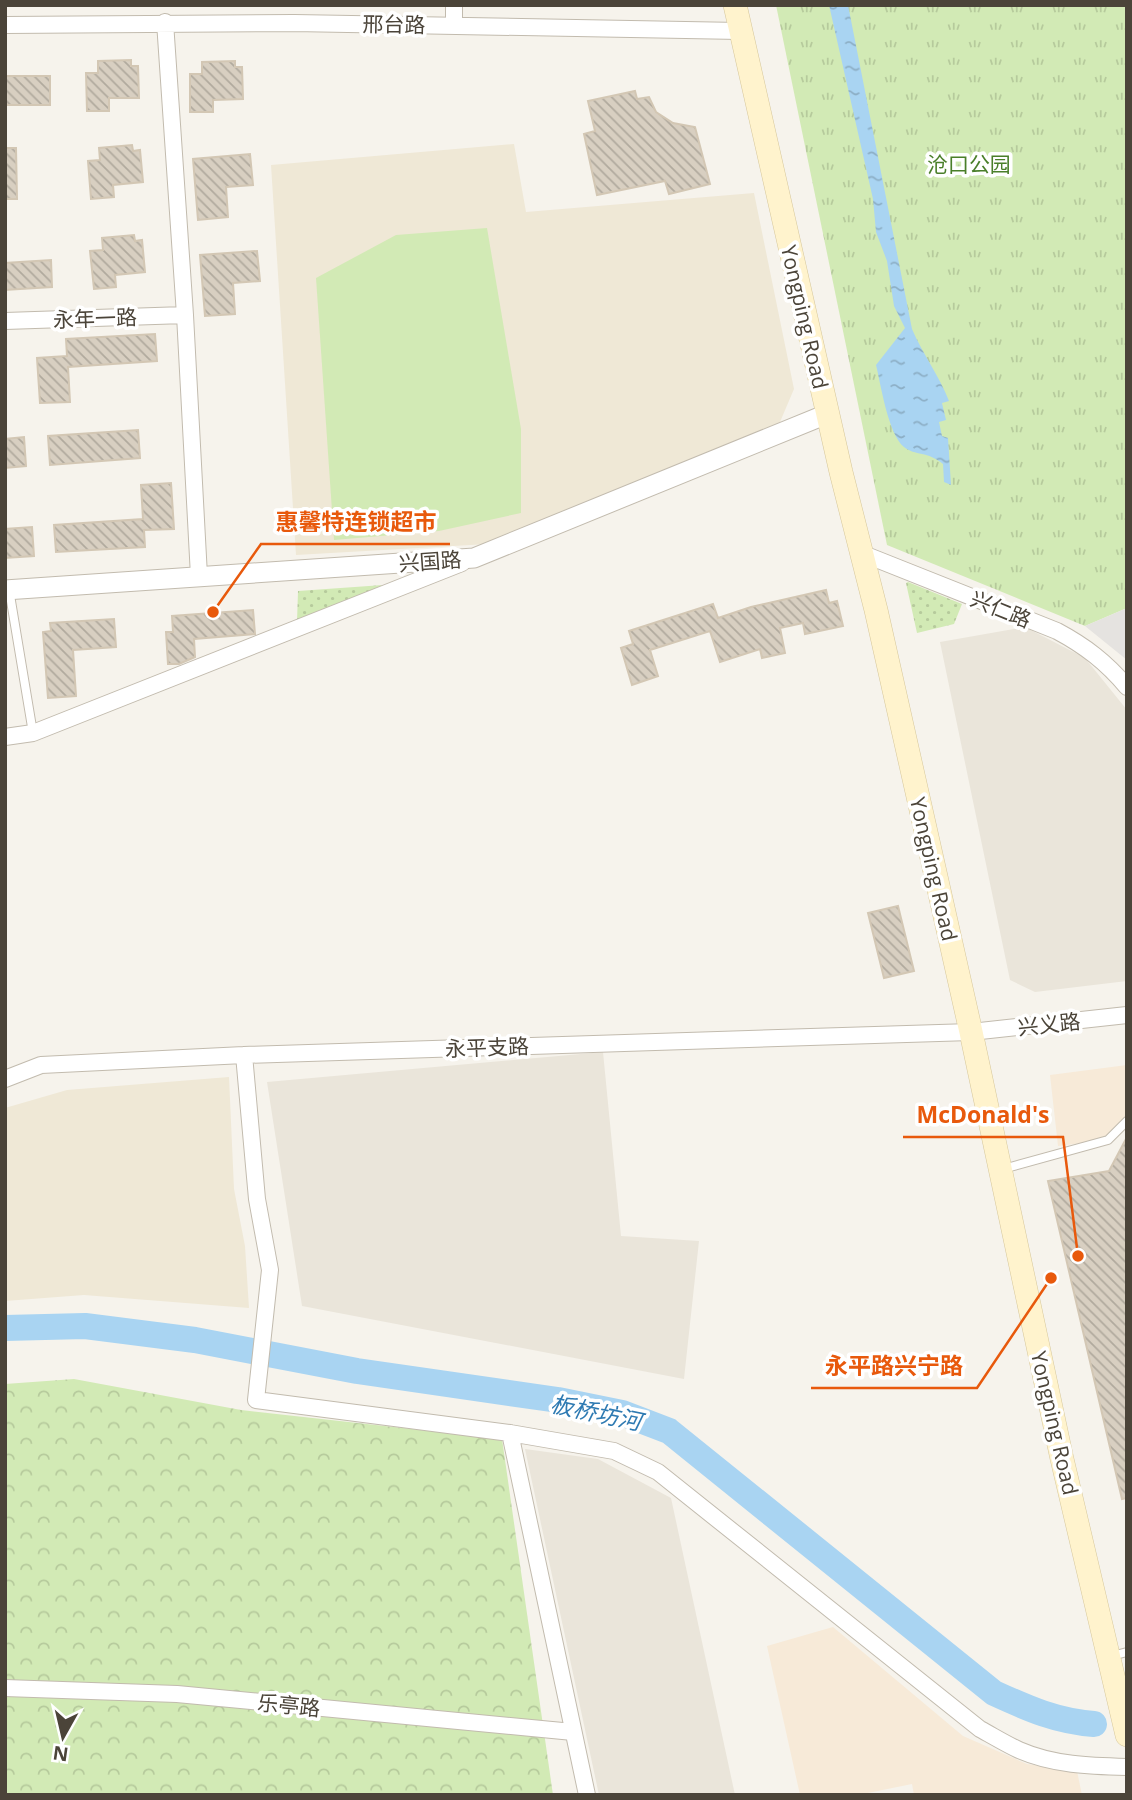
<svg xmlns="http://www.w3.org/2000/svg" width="1132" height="1800" viewBox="0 0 1132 1800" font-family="'Open Sans','Noto Sans SC',sans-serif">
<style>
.residential{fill:#eae5da}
.commercial{fill:#f7ead8}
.education{fill:#efe8d6}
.grass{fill:url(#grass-dots)}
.forest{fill:url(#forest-crowns)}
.park{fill:url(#park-tufts)}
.garden{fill:#d2eab5}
.parking{fill:#e5e3e0}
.water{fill:url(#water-ripples)}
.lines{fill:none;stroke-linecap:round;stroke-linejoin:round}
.river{stroke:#a9d4f2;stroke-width:26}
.building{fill:url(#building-back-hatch);stroke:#d3c7b4;stroke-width:2}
.service-casing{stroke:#c2bbae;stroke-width:10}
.minor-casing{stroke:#c2bbae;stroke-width:18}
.tertiary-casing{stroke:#c2bbae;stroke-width:21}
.secondary-casing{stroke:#d6c79b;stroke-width:24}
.service{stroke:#fff;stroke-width:8}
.minor{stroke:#fff;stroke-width:16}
.tertiary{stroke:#fff;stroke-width:19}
.secondary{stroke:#fff3cd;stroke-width:23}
.labels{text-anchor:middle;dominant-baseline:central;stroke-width:7;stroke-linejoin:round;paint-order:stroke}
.street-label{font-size:21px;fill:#4b4439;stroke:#fff}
.park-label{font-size:21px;fill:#4a7f2a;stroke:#fff}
.water-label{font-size:23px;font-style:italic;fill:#2e7ab2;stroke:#fff}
.leader{fill:none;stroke:#e8590c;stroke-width:2.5}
.callout-dot{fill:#e8590c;stroke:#fff;stroke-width:2.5}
.callout-label{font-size:23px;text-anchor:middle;font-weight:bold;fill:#e8590c;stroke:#fff;stroke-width:7;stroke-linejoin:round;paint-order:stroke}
</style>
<defs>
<pattern id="grass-dots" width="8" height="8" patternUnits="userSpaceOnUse" patternTransform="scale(1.75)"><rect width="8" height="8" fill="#d2eab5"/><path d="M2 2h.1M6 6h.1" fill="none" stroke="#b6ca9c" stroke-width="1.8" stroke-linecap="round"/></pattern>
<pattern id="forest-crowns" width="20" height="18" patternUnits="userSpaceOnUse" patternTransform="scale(1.75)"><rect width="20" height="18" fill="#d2eab5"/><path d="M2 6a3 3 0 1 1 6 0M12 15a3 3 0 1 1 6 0" fill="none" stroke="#b6ca9c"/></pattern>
<pattern id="park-tufts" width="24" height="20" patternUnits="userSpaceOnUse" patternTransform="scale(1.75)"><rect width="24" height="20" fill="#d2eab5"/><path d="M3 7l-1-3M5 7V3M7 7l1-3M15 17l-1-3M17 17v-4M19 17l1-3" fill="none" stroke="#b6ca9c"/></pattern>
<pattern id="water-ripples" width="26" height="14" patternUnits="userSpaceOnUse" patternTransform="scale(1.75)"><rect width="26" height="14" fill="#a9d4f2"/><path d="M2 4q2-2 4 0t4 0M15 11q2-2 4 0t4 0" fill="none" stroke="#8caec5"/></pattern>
<pattern id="building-back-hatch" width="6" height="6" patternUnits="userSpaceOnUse" patternTransform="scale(1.75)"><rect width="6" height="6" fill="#d8cfc1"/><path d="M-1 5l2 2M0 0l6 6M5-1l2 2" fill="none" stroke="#b1aa9e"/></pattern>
</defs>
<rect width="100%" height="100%" fill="#f6f3ec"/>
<path class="residential" d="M1025 627 1085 658 1127 710V981L1035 992 1010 980 940 642Z
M603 1052 621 1236 699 1241 684 1379 302 1306 267 1082Z
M525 1449 598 1459 671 1498 735 1795H599Z"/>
<path class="commercial" d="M1127 1065V1122L1114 1139 1058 1146 1050 1075Z
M833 1627 963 1736 1027 1764 1077 1771 1082 1795H914L912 1784 858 1795H800L767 1646Z"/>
<path class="education" d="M514 144 526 212 754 193 794 389 777 429 488 544 296 555 271 165Z
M229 1077 234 1189 245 1246 249 1308 84 1295 5 1301V1108L67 1090Z"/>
<path class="grass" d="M908 582 962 604 954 624 917 633 906 583Z
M383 585 297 622 298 591Z"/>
<path class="forest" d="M74 1379 241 1410 502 1439 553 1795H5V1384Z"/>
<path class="park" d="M776 5H1127V608L1085 626 887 545Z"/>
<path class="garden" d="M487 228 521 429V513L439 531 334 540 316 278 396 235Z"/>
<path class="parking" d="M1127 608V660L1085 626Z"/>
<path class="water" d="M829 5H848L912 329C923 355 939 375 949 401L942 403 946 420 939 422 942 436 948 438 951 485 944 482 943 464C928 451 915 456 904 447 888 434 881 385 876 365L905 328 894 306 887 261 876 232 873 199Z"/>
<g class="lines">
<path class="river" d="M5 1328 85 1326 195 1340 357 1371 558 1400 622 1413 669 1431 994 1693C1029 1709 1056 1721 1094 1724"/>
</g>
<path class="building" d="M131 60V66H138L139 98H109V111H87L86 73H98V61Z
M235 61V67H242L243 99 213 100V112H190V74H202V62Z
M5 76H50V105H5Z
M635 91 637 99 649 97 656 112 673 123 695 127 710 184 669 194 665 181 597 195 584 134 595 131 588 101Z
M132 145 133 151 140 150 143 182 113 185 114 197 91 199 88 161 100 160 99 148Z
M5 148H16L17 199H5Z
M250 154 253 185 226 187 228 217 198 220 193 159Z
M134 235 135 241 142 240 145 272 115 275 116 287 94 289 90 251 103 250 102 238Z
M257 251 260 281 233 283 235 314 205 316 200 255Z
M51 260 52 287 5 290V263Z
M155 334 157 361 68 367 70 402 40 403 37 358 67 356 66 339Z
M138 430 140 458 50 465 48 436Z
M24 437 26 466 5 468V439Z
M171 483 174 529 144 530 145 547 56 552 54 525 143 519 141 485Z
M32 527 34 556 5 558V529Z
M826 590 829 603 837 601 843 626 805 634 803 623 780 628 785 653 762 658 760 649 720 662 710 631 650 650 658 676 632 685 621 648 633 644 629 631 713 604 718 618 751 607Z
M253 610 255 634 194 639 195 657 179 664H168L166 632H173L172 616Z
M114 619 116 647 73 650 76 696 48 698 43 632 51 631 50 623Z
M898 906 914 971 884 978 868 913Z
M1127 1137V1498L1122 1499 1048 1181 1109 1171Z"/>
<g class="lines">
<g class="service-casing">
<path id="service" d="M9 589 33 733
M1003 1169 1108 1140 1127 1121
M1112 1656 1127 1652"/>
</g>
<g class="minor-casing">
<path id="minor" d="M454 5V25
M165 22 185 315 199 576
M5 25 294 23 740 31
M5 321 185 315
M861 553 1057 631C1085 646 1106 662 1127 687
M5 737 33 733 462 563
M244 1055 257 1199 270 1270 256 1400 510 1433 614 1451 658 1472 980 1729C993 1736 1006 1744 1019 1750 1053 1765 1090 1766 1127 1767
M5 1079 41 1065 244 1055 971 1032 1127 1015
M510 1433 587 1795
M5 1688 177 1694 573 1732"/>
</g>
<g class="tertiary-casing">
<path id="tertiary" d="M5 590 474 558 827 414"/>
</g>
<g class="secondary-casing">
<path id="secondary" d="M735 5 841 472 876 610 971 1032 1062 1459 1127 1735"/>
</g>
<use href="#service" class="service"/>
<use href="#minor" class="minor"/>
<use href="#tertiary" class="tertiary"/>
<use href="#secondary" class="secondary"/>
</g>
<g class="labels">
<g class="street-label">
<text transform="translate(394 24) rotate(1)">邢台路</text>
<text transform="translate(805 317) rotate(77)">Yongping Road</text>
<text transform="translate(95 318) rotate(-2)">永年一路</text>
<text transform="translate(430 561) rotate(-4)">兴国路</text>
<text transform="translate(1001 609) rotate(22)">兴仁路</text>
<text transform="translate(934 869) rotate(77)">Yongping Road</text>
<text transform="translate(1049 1024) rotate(-6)">兴义路</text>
<text transform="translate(487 1047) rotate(-2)">永平支路</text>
<text transform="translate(1055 1423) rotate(77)">Yongping Road</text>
<text transform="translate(289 1705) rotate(6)">乐亭路</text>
</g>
<g class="park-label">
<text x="969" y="164">沧口公园</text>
</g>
<g class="water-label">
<text transform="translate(596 1412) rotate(12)">板桥坊河</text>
</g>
</g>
<path class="leader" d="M213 612L261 544H450M1078 1256L1063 1137H903M1051 1278L977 1388H811"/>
<g class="callout-dot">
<circle cx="213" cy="612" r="7"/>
<circle cx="1078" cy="1256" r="7"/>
<circle cx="1051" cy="1278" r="7"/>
</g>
<g class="callout-label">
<text x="356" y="530">惠馨特连锁超市</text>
<text x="983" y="1123">McDonald's</text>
<text x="894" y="1374">永平路兴宁路</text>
</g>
<rect width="1132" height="1800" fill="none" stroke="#4b4439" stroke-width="14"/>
<g transform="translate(63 1737) rotate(188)" stroke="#ffffff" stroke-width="5" paint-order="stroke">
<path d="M0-5L12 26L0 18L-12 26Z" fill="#4b4439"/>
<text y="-10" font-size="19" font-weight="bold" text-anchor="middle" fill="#4b4439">N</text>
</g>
</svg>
